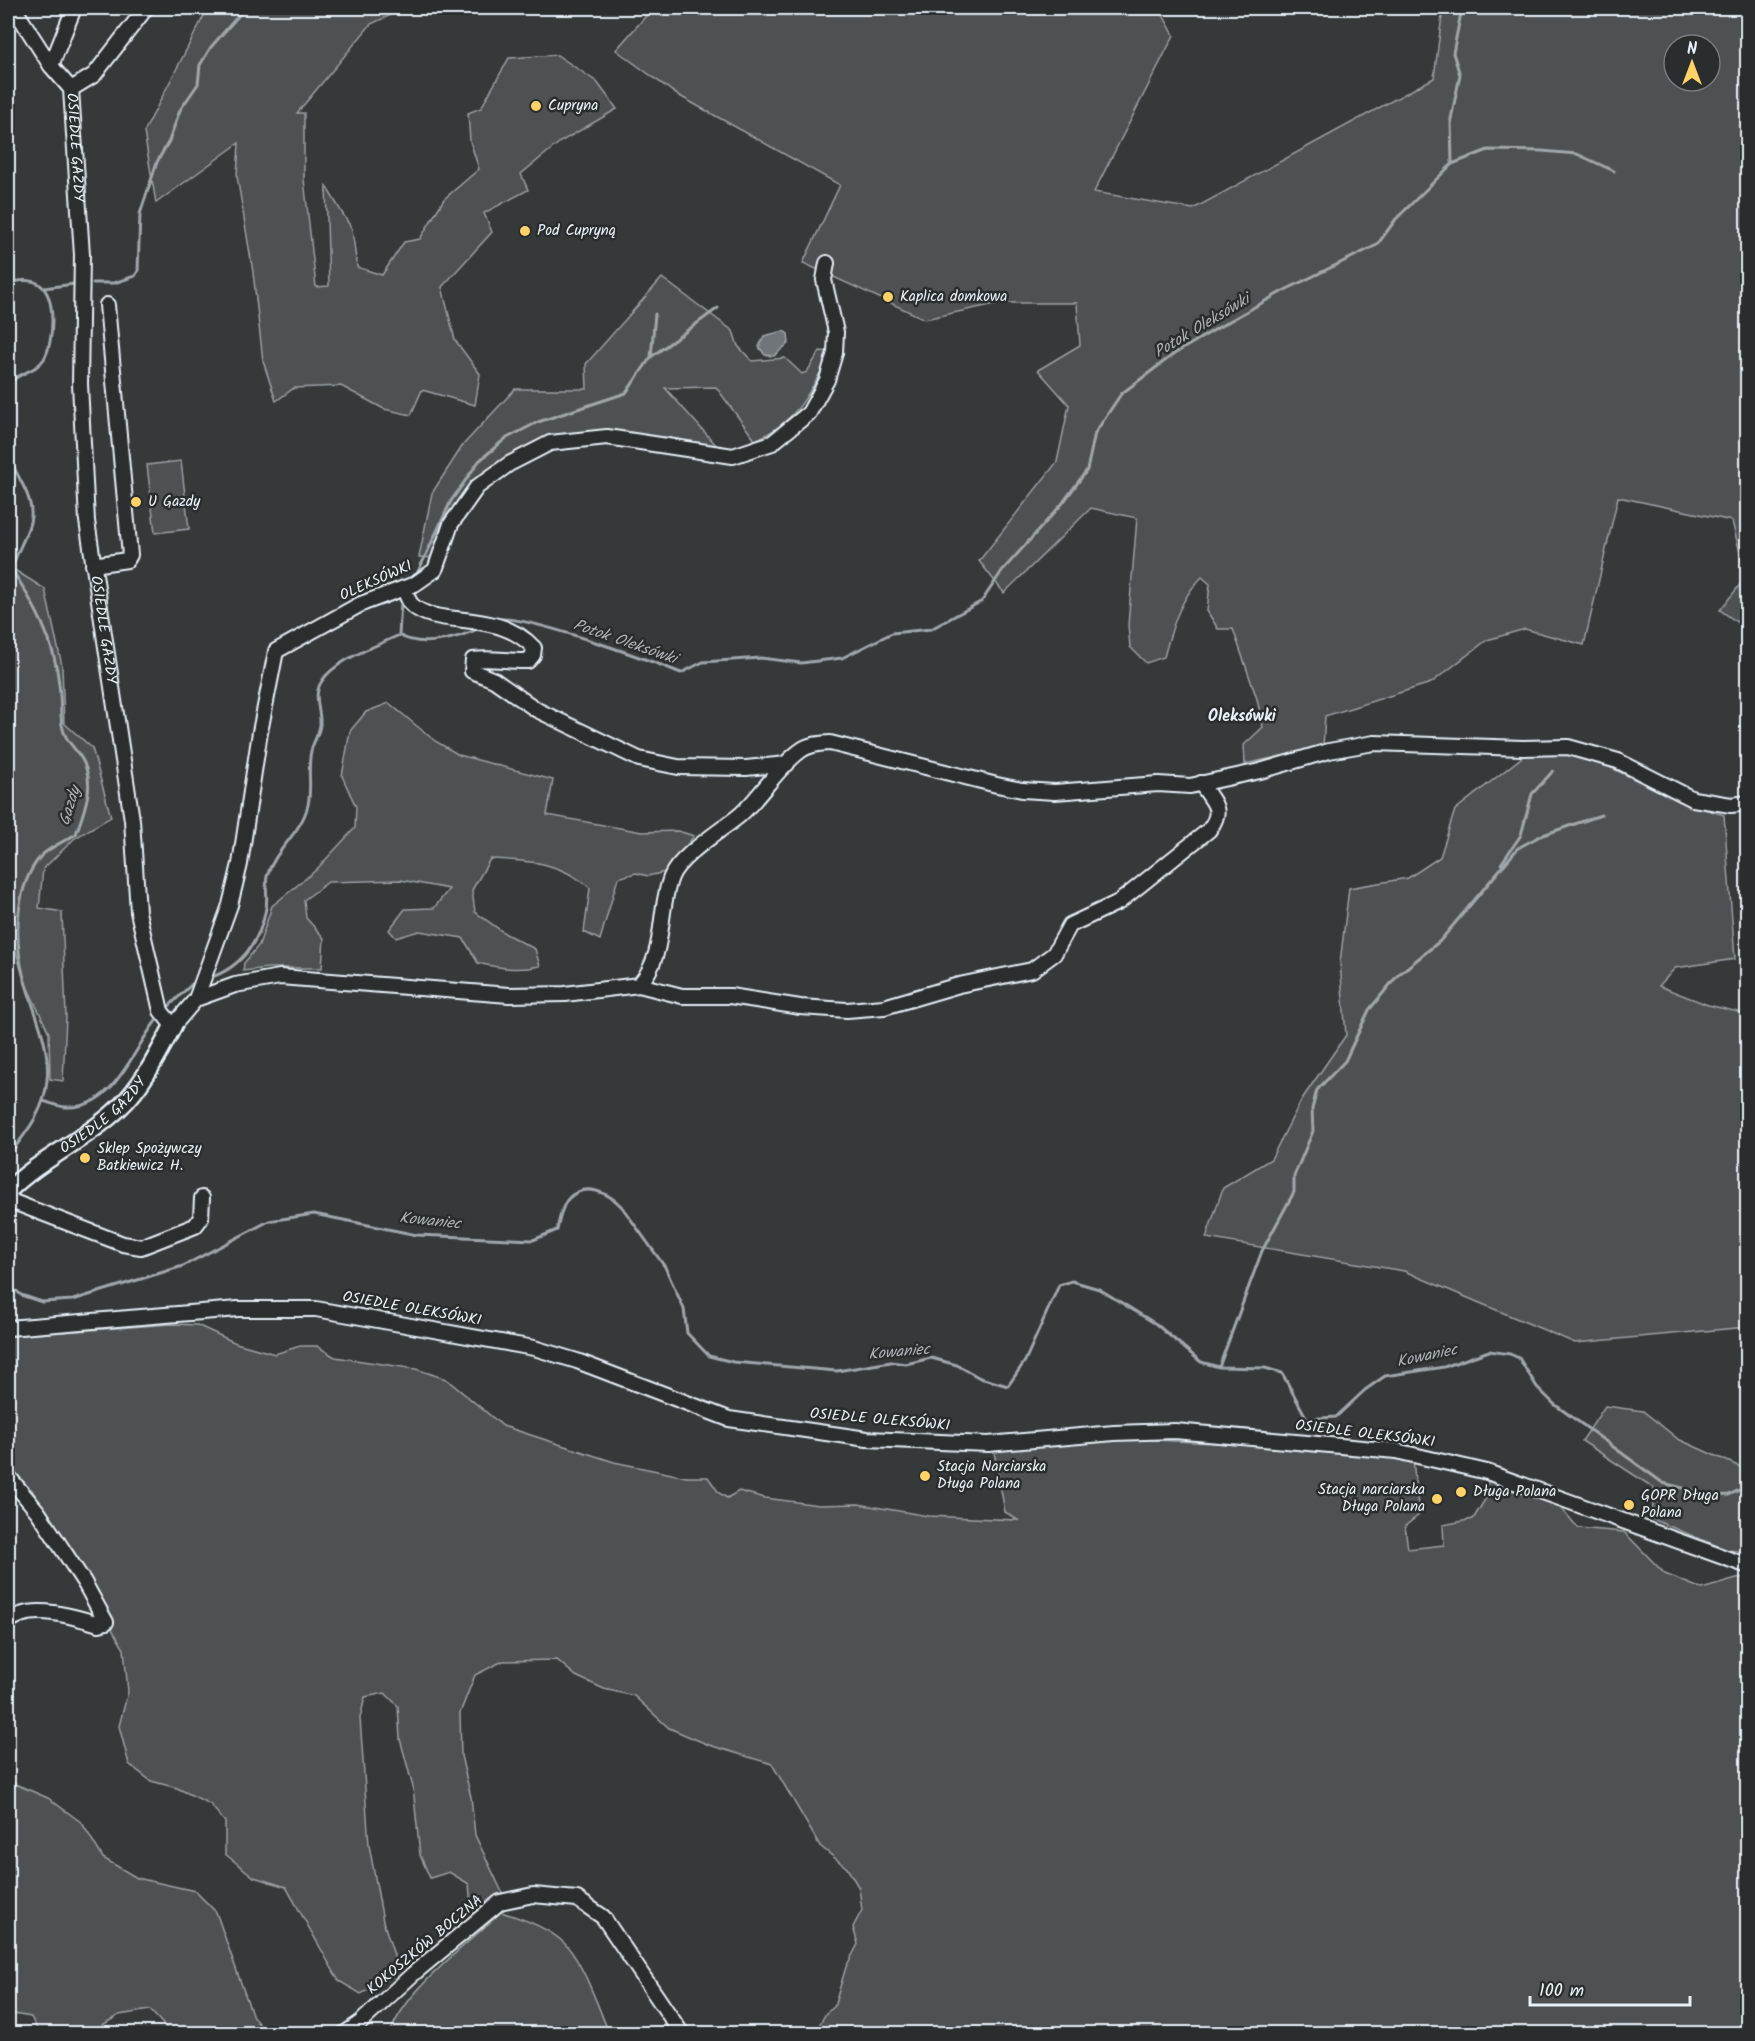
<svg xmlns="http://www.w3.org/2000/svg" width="1755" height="2041" viewBox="0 0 1755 2041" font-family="Kalam,sans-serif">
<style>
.green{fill:#4d5152;stroke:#9aa1a5;stroke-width:1.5;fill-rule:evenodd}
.water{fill:#707579;stroke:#a0a7ac;stroke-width:1.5}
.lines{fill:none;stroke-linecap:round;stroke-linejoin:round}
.stream{stroke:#a0a7ac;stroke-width:3}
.minor-casing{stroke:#e8f1f8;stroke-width:18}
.tertiary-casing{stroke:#e8f1f8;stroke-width:21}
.minor{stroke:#2a2d2e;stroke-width:14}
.tertiary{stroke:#2a2d2e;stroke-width:16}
.poi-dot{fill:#ffd166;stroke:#2a2d2e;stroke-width:2}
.labels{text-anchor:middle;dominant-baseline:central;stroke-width:5;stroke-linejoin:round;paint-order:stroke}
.poi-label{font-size:15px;fill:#e8f1f8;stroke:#2a2d2e;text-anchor:start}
.street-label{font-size:15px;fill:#e8f1f8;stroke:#2a2d2e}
.water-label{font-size:16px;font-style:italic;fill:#acb3b8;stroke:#2a2d2e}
.neighbourhood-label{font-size:16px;font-weight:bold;fill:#e8f1f8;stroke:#2a2d2e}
</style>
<rect width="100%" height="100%" fill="#35393a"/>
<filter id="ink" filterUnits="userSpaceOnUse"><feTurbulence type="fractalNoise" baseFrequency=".0167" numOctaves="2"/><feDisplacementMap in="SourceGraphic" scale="12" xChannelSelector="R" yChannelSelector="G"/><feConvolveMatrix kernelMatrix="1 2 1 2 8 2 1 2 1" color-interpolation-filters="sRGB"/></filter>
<g filter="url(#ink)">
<path class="green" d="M208 8H406L371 24 297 113H304V179L316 287 329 286 326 186 352 229 357 267 382 275 404 242 420 239 444 199 479 169 470 141 468 113 481 108 509 58 557 55 597 82 617 109 560 142 521 174 528 190 484 213 492 232 442 287 455 340 480 374 475 405 422 390 411 415 384 409 341 386 294 388 276 401 263 361 253 272 237 176 239 143 156 203 144 132Z
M653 8H1159L1174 35 1094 192 1193 209 1434 78 1443 8H1747V629L1720 610 1746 577 1732 521 1618 497 1584 645 1525 629 1487 640 1431 683 1325 716 1323 747 1245 764 1244 745 1263 727 1257 699 1233 629H1218L1207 611 1210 584 1202 577C1180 598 1172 628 1164 657L1146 663 1130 647 1128 625 1137 518 1091 508 1004 593 979 561 1057 462 1069 405 1038 370 1080 345 1077 303H1000L925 319 803 263 840 185 676 94 616 50ZM1674 45H1710V81H1674Z
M662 278 733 331 738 346 752 361 785 358 802 374 807 372 820 351 831 352C810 392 798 422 755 440L716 387 665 388 718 447 666 437 570 434 491 469 436 558 419 557 432 493 463 445 515 389H587L586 364Z
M181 461 189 529 155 533 147 465Z
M8 566 45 589 62 666 64 723 92 748 111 817 75 838 43 869 39 908 62 912 66 1017 63 1081 50 1079 49 1033 24 980 12 938 11 910 8 909Z
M389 703 435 741 459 755 553 780 547 815 642 832 678 831 694 836 665 872 648 876 636 873 618 878 600 940 584 932 590 888C559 861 529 861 490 859L472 890 475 912 506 934 535 949 540 966C518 971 499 968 478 963L463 938 419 931 396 938 389 930 405 909 434 908 449 889 401 880 328 882 304 900 306 918 324 938 322 968H268L243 971 244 963 259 945 272 906 316 870 355 828 356 807 342 776 350 731 366 712Z
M1567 751 1589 757 1679 801 1724 815 1735 959 1675 968 1659 986 1708 1005 1747 1014V1327L1575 1343 1404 1271 1206 1238 1223 1188 1271 1159 1302 1099 1346 1035 1340 963 1349 888 1408 878 1440 857 1455 810 1526 754Z
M171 1324 197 1325 236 1343 275 1354 300 1346H317L335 1357 416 1369 446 1379 503 1426 614 1462 686 1477H708L719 1493 727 1498 739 1491 765 1498 819 1505 858 1504 928 1516 1018 1520 1005 1512 993 1446 1135 1439 1272 1446 1413 1460 1419 1515 1405 1526 1408 1549 1444 1545 1443 1525 1473 1519 1486 1498 1488 1479 1558 1504 1578 1528 1624 1532 1665 1574 1702 1589 1747 1576V2033H815L826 2013 834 2007 846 1967 858 1944 853 1927 862 1910 859 1888 847 1868 820 1846 772 1764 709 1745 669 1728 634 1696 604 1689 576 1676 557 1660 503 1661 475 1675 460 1713 461 1756 471 1797 475 1835 502 1892 488 1906 471 1907 469 1884 449 1872 430 1878 420 1855 413 1787 400 1739 398 1706 385 1693 365 1697 360 1718 369 1845 383 1921 394 1955 392 1977 361 1994 339 1981 286 1887 254 1877 225 1854V1822L210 1804 177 1788 151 1781 129 1764 119 1726 128 1692 124 1649 113 1631 101 1599 32 1490 8 1468V1336Z
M1605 1406 1643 1411 1678 1439 1747 1470V1552L1727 1550 1652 1519 1654 1488 1582 1441Z
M8 1781 48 1798 82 1823 103 1858 137 1878 195 1891 216 1912 253 2017 266 2033H171L150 2010 119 2015 94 2030 93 2033H39L31 2017 8 2013Z
M501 1912C521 1918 547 1927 563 1942 582 1959 599 2009 609 2033H390C406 1989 466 1946 501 1912Z"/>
<path class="water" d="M784 331 788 334 789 343 774 356 765 355 759 347 764 336Z"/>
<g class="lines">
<path class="stream" d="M531 8 532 9
M1452 164 1451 119 1460 75 1453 53 1462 8
M8 283C17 281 30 278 39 284 57 296 54 342 44 359 35 373 15 373 8 386
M93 283H114L135 276 138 271 140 214 157 162 169 141 180 110 198 84 200 65 211 47 245 8
M44 288 74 284
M651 357 655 314
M8 452C13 473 33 493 31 517 29 535 15 552 12 570 35 605 55 642 59 684 61 697 60 711 62 725 64 737 70 743 77 752 98 778 86 806 76 834 65 841 50 847 41 856 15 886 14 937 23 974 32 1009 51 1043 47 1080 45 1111 26 1133 8 1156
M417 574 451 501 479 461 505 439 538 422 626 393 651 357 718 308
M496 620C516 611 654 662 681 673L703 662 761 658 801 663 842 658 892 633 931 629 982 601 1002 571 1062 504 1087 470 1095 433 1121 394 1174 354 1226 323 1283 291 1377 245 1396 219 1452 164 1488 150 1542 151 1577 154 1614 171
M399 635 401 602
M1501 864 1521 835 1532 794 1553 771
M209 978C241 968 261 940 266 908 268 898 265 886 267 876 275 849 301 834 308 805 312 788 307 768 311 751 313 742 319 734 320 725 321 709 312 695 322 681 335 660 377 646 399 635 421 649 460 638 482 627
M166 1009 192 984 197 982
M43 1101C51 1103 59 1107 66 1107 116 1110 133 1046 160 1016
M8 1283 21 1295 42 1302 73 1300 183 1266 269 1221 314 1214 417 1235 533 1240 557 1230C559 1220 562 1206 568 1199 585 1181 609 1193 622 1207L665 1267 684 1309 687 1333 709 1356 733 1362 837 1371 891 1362 906 1364 931 1358 957 1365 980 1378 1008 1386 1025 1361 1059 1285 1072 1281 1099 1289 1156 1324 1201 1362 1219 1367 1265 1368 1282 1373 1307 1419 1336 1417 1365 1390 1385 1376 1444 1367 1489 1351 1510 1354 1519 1358 1537 1387 1554 1404 1663 1483 1714 1496 1729 1495 1739 1490 1748 1493
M1219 1367 1262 1251 1294 1192V1176L1313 1131 1312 1109 1317 1090 1345 1061 1369 1010 1398 975 1440 941 1518 848 1540 836 1601 815"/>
<g class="minor-casing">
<g id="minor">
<path id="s1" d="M14 8 51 66 71 89 82 255 80 384 87 521 132 820 138 912 161 1011 173 1026 196 999 230 905 240 864 260 732 276 651 361 604 415 584 435 570 451 524 477 487 509 464 550 443 607 437 733 456 772 443 809 413 827 380 835 353 836 332 824 280 827 263"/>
<path d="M51 66 74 8"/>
<path d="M71 89 94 75 146 8"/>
<path d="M93 565 127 560 130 555 107 305"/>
<path d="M404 588C406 593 408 601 412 605 437 629 498 608 534 648L533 655 528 661C510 662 491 657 473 660L472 671 494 680 537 710 639 759 678 767 746 768 787 764"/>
<path d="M639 985 682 996H730L800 1007 847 1010 884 1007 959 985 1032 970 1054 954 1070 925 1119 902 1209 830C1225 808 1213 804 1201 783"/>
<path d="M196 999 235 985 280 977 509 995 565 994 639 985C667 954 657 913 671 877 679 856 722 830 740 815 761 796 777 768 800 751 809 744 819 744 830 743L997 785 1022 790 1055 792 1158 784 1190 786 1260 771 1329 751 1374 743 1523 748 1568 747 1618 761 1693 799 1731 805 1748 803"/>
<path d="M8 1200 123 1244 141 1247 195 1226 201 1218 202 1198"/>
<path d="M8 1328 238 1309H316L534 1348 577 1361 729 1419 867 1439 988 1444 1114 1433 1175 1431 1396 1451 1487 1472 1748 1566"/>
<path d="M8 1476 38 1512 84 1582 106 1622 99 1624C73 1617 31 1602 8 1622"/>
<path d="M344 2034 360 2023 413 1974 500 1902 533 1895 577 1899 603 1917 682 2034"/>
</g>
</g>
<g class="tertiary-casing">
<g id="tertiary">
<path id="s2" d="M8 1191C41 1158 86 1140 120 1107 143 1085 158 1054 173 1026"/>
</g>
</g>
<use href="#minor" class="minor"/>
<use href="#tertiary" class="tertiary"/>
</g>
</g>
<g class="poi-dot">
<circle cx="536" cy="106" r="6"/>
<circle cx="525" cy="231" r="6"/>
<circle cx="888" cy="297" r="6"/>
<circle cx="136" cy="502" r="6"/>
<circle cx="85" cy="1158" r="6"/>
<circle cx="925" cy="1476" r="6"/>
<circle cx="1461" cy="1492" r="6"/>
<circle cx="1437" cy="1499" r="6"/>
<circle cx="1629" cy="1505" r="6"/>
</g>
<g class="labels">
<g class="poi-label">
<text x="548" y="106">Cupryna</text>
<text x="537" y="231">Pod Cupryną</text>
<text x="900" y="297">Kaplica domkowa</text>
<text x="148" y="502">U Gazdy</text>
<text x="97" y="1149">Sklep Spożywczy<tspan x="97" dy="17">Batkiewicz H.</tspan></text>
<text x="937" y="1467">Stacja Narciarska<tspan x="937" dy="17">Długa Polana</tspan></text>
<text x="1425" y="1490" text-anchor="end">Stacja narciarska<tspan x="1425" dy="17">Długa Polana</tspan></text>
<text x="1473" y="1492">Długa Polana</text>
<text x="1641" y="1496">GOPR Długa<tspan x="1641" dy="17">Polana</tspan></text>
</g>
<g class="street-label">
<text stroke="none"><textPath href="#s1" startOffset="158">OSIEDLE GAZDY</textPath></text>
<text transform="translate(376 581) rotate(-24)">OLEKSÓWKI</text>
<text stroke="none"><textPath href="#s1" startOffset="642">OSIEDLE GAZDY</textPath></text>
<text stroke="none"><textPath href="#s2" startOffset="122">OSIEDLE GAZDY</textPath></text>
<text transform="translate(412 1309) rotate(10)">OSIEDLE OLEKSÓWKI</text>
<text transform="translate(880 1420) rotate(5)">OSIEDLE OLEKSÓWKI</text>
<text transform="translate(1365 1434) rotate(7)">OSIEDLE OLEKSÓWKI</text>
<text transform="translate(425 1945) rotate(-40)">KOKOSZKÓW BOCZNA</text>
</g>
<g class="water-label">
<text transform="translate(1202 326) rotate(-31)">Potok Oleksówki</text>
<text transform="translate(625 642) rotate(19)">Potok Oleksówki</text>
<text transform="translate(70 806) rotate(-73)">Gazdy</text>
<text transform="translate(430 1221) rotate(6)">Kowaniec</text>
<text transform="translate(899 1352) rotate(-5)">Kowaniec</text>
<text transform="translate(1427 1356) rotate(-12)">Kowaniec</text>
</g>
<g class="neighbourhood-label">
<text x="1242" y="716">Oleksówki</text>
</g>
</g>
<rect width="1755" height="2041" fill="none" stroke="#2a2d2e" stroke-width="30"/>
<rect x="15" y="15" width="1725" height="2011" fill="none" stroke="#e8f1f8" stroke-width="2" filter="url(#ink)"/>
<g transform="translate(1692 63)"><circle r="28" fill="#2a2d2e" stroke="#767b7f" stroke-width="1.5"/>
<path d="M0-4.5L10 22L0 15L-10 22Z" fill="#ffd166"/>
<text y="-9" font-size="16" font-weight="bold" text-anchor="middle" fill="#e8f1f8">N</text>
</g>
<path d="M1530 1996v9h160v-9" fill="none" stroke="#e8f1f8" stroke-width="3"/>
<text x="1539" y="1996" font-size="18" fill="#e8f1f8" stroke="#2a2d2e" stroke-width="4.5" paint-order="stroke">100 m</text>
</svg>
